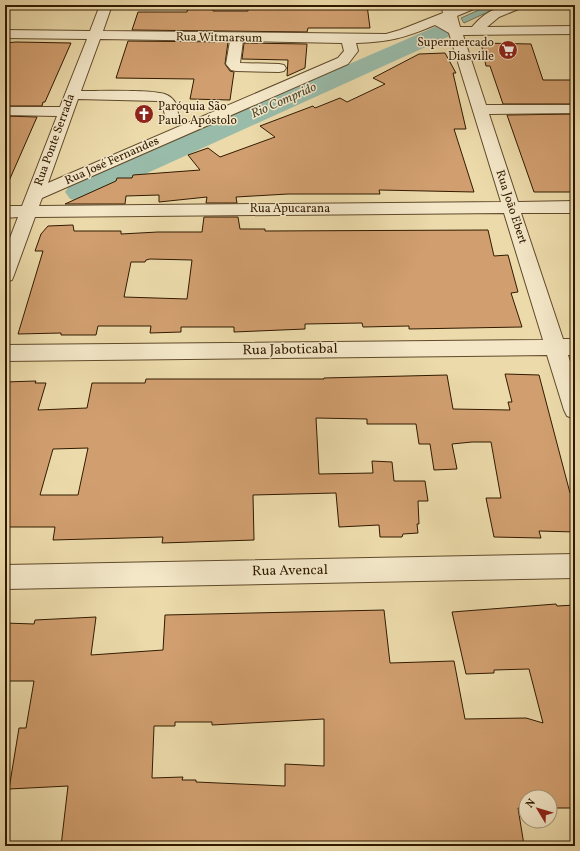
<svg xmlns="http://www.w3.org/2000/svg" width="580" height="851" viewBox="0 0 580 851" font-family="Vollkorn,serif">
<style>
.water{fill:#99bba9;stroke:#6f7b65}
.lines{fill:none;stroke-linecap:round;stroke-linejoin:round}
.river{fill:#99bba9;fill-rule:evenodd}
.building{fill:#d19f6f;stroke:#311a00;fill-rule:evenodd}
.minor-casing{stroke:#604a2a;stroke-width:2}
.minor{fill:#f3e7c8;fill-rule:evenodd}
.labels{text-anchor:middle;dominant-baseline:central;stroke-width:3;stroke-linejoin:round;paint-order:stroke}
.far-street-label{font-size:12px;fill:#311a00;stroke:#f3e7c8}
.far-poi-label{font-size:12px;fill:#311a00;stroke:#f3e7c8;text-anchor:end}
.far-water-label{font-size:13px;font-style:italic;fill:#504a33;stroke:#f3e7c8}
.street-label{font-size:14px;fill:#311a00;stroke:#f3e7c8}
</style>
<rect width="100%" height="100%" fill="#ecdaaa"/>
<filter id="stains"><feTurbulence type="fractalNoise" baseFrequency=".005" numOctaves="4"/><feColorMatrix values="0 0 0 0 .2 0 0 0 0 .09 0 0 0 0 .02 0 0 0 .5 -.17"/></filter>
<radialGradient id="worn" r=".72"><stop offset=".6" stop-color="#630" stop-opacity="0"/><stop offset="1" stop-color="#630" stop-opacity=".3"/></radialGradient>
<path class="water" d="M490 5H503L464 23 461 18Z"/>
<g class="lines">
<path class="river" d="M444 23 452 25 456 30 452 35 90 199 80 201 70 199 65 192 70 185Z"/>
</g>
<path class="building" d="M248 5H367L370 28H308L307 32 132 30 138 12H187L188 7 213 8V11H248Z
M128 41 228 42 225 64 230 71 234 72 230 100 190 99 194 79 116 78Z
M16 42 71 43 45 102H43L42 106H5V43Z
M244 43 307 44 305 68 287 76 288 60 242 59Z
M481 43 531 44 543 80H575V104H503L490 66H486Z
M445 53 456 73H453L466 129H454L474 192 379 190 380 194H288L236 197 237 203H206L207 197 159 202V195L126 196 125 204H65L116 181 117 178H132L133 175 200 170 188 155 208 148 220 157 275 137 260 126 313 106 315 108 340 98 347 102 385 84 373 78 419 54Z
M575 114V192H534L507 115Z
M5 116 37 117 5 190Z
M204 217H238L240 229H265V231L488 230 494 256 508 255 518 292 511 293 522 327 409 329V326L363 327 362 323 305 324V329L234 332V327H181V332L150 333 151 326H98L96 335H61V333L18 334 43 251H35L41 234 48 226 73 225 74 231H121V234L158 232H202ZM150 259 192 260 187 299 124 297 131 262H145L146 260Z
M505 374 539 375 570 493H575V532L539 531 541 538 494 537 486 498H501L491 442H472L452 444 457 469 434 470 430 444H419L416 424H367V419L316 418 319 474 373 473 372 461 392 462 394 481H425L428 501H418L419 524H417L418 533 403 534 402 537H380L379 525 339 527 336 493 253 495 254 540 162 543 163 537 53 540 55 527H5V382L36 381 35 383H46L38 410 87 408 92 383H145L146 379H324V378L447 375 453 409 510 410 508 402H512ZM88 448 78 495H40L53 449Z
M556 604 557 606 575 605V808H550V797H526V808H518L524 845 61 846 68 786 9 789 19 728H26L34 681H5V623L34 624 35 620 96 617 91 655 163 650 165 615 384 610 390 663 454 661 465 719 526 718 543 723 529 669 494 670V673L466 674 452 612ZM324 719V766L285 764V786L196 782V780H182L183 777 152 778 154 726H175V722H212V725Z"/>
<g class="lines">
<g class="minor-casing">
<path id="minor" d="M100 5H112L103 31 386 34 400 30 443 13 441 5H453L454 8 461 5H478L476 8 457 16 460 27H472C487 9 501 5 523 5L521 8 499 17 487 27 575 26V34L463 35 486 105H575V113L489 114 518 202 575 201V213H521L563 339H575V355H568L575 377V419L567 416 564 410 547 355 5 361V345L543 340 504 213 35 217 14 275 12 280 5 282V251L18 217 5 218V206H22L57 116 5 115V107H60L87 39 5 38V30L90 31ZM435 25 449 33 501 202 39 206 42 198 348 64 358 51 356 43C389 42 404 38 435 25ZM100 39 230 41 226 64 231 70 236 71 279 72 284 71 286 68 284 65 279 64 240 63 243 41 342 43 344 51 338 58 48 183 78 99 158 101 162 105 166 118H176L178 115C178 106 175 99 167 95 157 89 97 91 81 91Z
M575 554V578L5 589V565Z"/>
</g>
<use href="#minor" class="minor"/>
</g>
<defs>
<g id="supermarket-disc" transform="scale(1)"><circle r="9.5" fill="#8f2418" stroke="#f3e7c8"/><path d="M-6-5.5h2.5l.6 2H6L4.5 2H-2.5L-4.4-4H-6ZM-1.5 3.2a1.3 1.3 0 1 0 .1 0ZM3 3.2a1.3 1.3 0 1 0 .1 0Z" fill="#fff"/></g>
<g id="church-disc" transform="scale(1)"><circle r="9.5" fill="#8f2418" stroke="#f3e7c8"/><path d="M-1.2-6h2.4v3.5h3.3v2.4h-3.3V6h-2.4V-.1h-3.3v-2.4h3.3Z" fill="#fff"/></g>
</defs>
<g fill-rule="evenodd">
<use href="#supermarket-disc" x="508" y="50"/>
<use href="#church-disc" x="144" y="114"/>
</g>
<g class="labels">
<g class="far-street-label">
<text transform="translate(219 38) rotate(1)">Rua Witmarsum</text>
<text transform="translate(55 140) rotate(-70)">Rua Ponte Serrada</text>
<text transform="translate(112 161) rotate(-24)">Rua José Fernandes</text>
<text transform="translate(511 207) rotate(72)">Rua João Ebert</text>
<text x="290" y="209">Rua Apucarana</text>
</g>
<g class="far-poi-label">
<text x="494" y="43">Supermercado<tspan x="494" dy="14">Diasville</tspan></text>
<text x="158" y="107" text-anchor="start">Paróquia São<tspan x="158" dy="14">Paulo Apóstolo</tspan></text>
</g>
<g class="far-water-label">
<text transform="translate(284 101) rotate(-24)">Rio Comprido</text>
</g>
<g class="street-label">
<text transform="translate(290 350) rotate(-1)">Rua Jaboticabal</text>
<text transform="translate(290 571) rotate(-1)">Rua Avencal</text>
</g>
</g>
<rect width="580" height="851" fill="none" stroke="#ecdaaa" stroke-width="20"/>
<rect x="6" y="6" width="568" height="839" fill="none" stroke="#311a00" stroke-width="2"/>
<rect x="10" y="10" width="560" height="831" fill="none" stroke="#311a00"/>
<g transform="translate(538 809) rotate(308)"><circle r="19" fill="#f3e7c8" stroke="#a59578"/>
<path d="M0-3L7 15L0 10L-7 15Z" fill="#8f2418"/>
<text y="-6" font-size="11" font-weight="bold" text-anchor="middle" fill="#311a00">N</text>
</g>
<rect width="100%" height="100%" filter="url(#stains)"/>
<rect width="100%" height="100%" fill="url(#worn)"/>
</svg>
